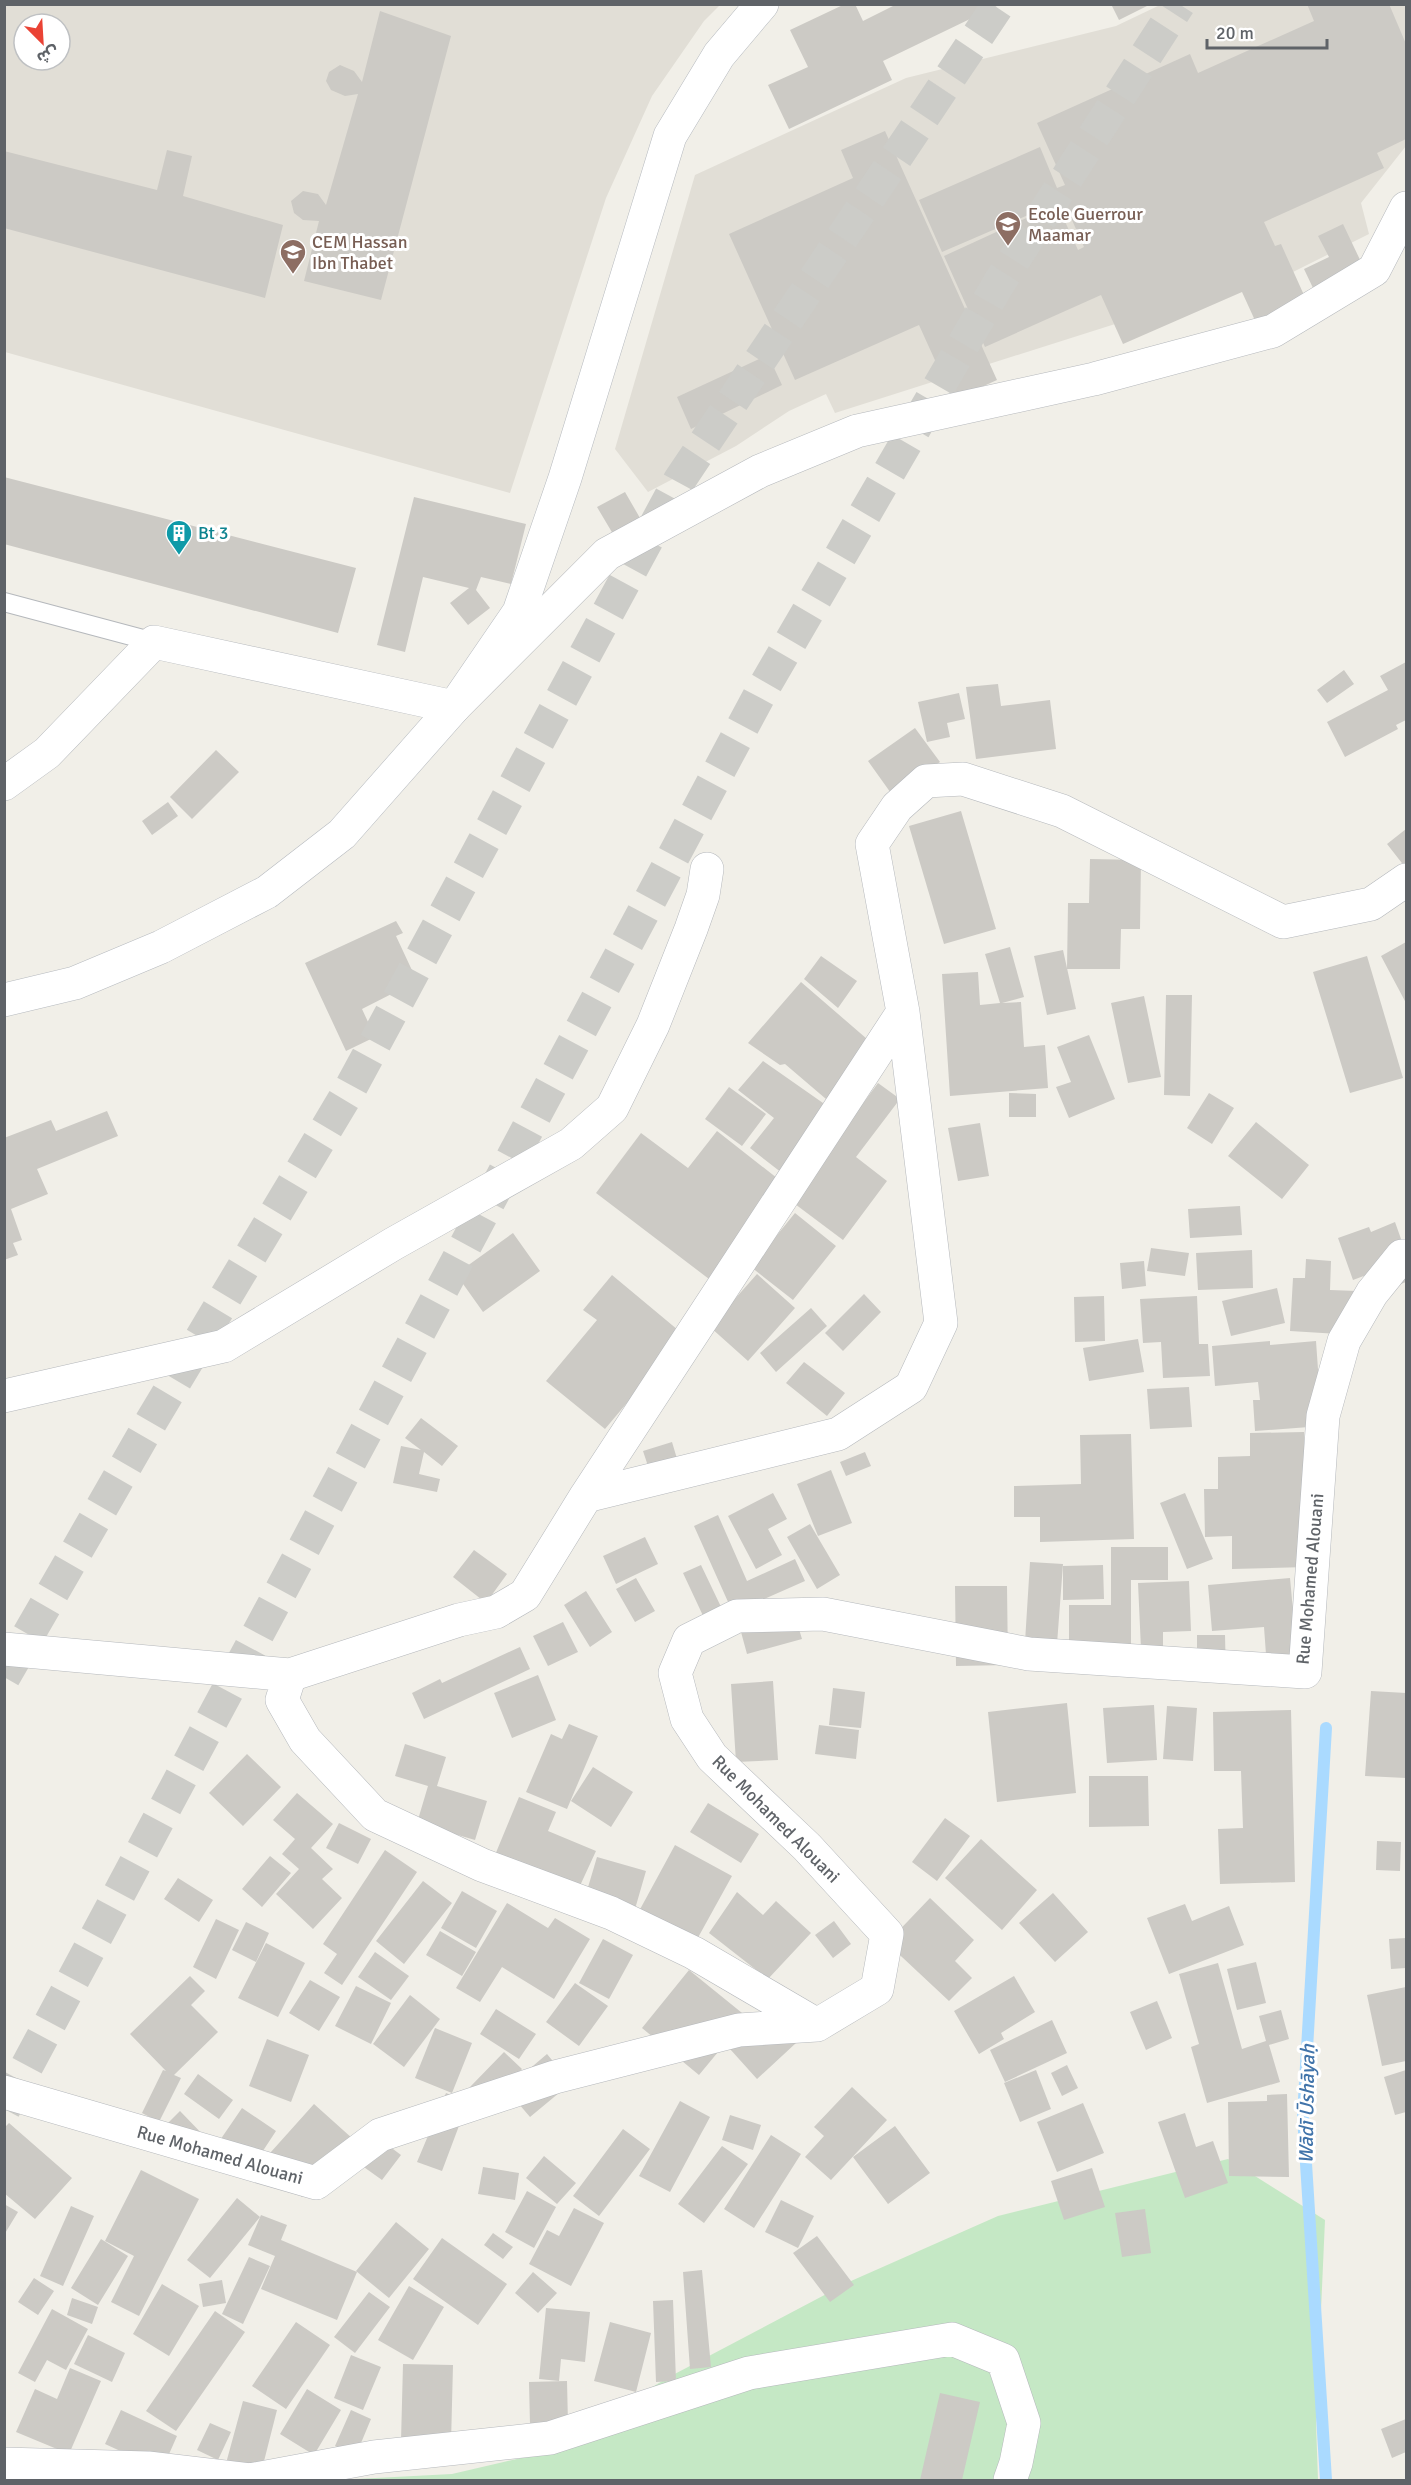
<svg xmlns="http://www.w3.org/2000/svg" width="1411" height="2485" viewBox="0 0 1411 2485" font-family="Signika,'Noto Sans Arabic',sans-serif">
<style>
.education{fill:#e1ded6;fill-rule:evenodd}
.green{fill:#c5e8c5}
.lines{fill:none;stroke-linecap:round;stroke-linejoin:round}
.stream{stroke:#aadaff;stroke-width:12}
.building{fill:#cccac5}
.highway-tunnel{stroke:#ccccc8;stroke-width:33;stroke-dasharray:33 16;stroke-linecap:butt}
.lane-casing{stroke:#b5b8bc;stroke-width:20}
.street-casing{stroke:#b5b8bc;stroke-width:34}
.secondary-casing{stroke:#b6babf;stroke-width:34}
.lane{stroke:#fff;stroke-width:18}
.street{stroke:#fff;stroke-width:33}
.secondary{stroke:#fff;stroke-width:33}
.labels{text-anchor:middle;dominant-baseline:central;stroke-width:6;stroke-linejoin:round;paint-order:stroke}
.education-label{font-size:18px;fill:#785e54;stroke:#fff;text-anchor:start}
.culture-label{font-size:18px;fill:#0d838f;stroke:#fff;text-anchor:start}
.street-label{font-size:18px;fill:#5f6368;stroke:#fff}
.water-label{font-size:20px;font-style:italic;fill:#4174aa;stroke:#fff}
</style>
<rect width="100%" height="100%" fill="#f1efe8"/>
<path class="education" d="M4 5H720L704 21 652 96 606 198 510 493 5 352ZM24 24H60V60H24Z
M1160 5H1406V146L1361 203 1369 234 1265 286 1134 318 835 413 826 394 789 411 736 446 648 492 615 449 695 175 906 78 1116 26Z"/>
<path class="green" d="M1228 2159 1325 2220 1316 2423 1318 2480H337L452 2474 543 2453 669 2377 851 2281 998 2216Z"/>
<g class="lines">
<path class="stream" d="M1326 2480 1303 2116 1326 1728"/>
</g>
<path class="building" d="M845 4H855L863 21 897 4H1001L883 61 892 80 789 129 768 85 808 67 790 30Z
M1111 4H1151L1119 20Z
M1307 4H1389L1406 44V139L1377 153 1384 168 1264 222 1275 246 1281 244 1308 304 1258 327 1242 292 1123 344 1101 295 985 347 944 256 1057 204 1078 250 1084 247 1063 200 942 252 919 200 1040 147 1057 188 1065 185 1037 123 1190 54 1198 73 1314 21Z
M380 11 451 36 381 300 304 281 319 221 303 220 294 213 291 201 303 191 318 194 326 205 358 94 345 96 331 90 326 81 329 72 340 65 354 71 362 82Z
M885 131 997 380 953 400 919 325 795 380 729 234 853 178 841 150Z
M167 150 192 156 183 196 283 225 265 298 4 228V151L157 190Z
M1343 224 1362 264 1313 288 1304 269 1329 257 1318 236Z
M768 355 782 385 691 429 677 397Z
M4 477 356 568 338 633 4 544Z
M625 492 640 518 613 534 597 507Z
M414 497 526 524 511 584 481 577 476 590 490 608 468 625 450 603 469 588 423 577 405 652 377 645Z
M1406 662V720L1396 725 1398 729 1345 757 1327 722 1388 690 1380 676Z
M1344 670 1354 684 1327 703 1317 690Z
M998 684 1001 706 1050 700 1056 749 976 759 966 687Z
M959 693 965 719 947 723 950 737 927 742 918 702Z
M915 728 940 762 893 796 868 761Z
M216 750 239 772 192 819 170 797Z
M168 802 178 816 152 835 142 821Z
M961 811 996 929 944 944 909 826Z
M1406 829V866L1405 867 1387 844Z
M1090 859 1141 860 1140 929H1121L1120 969H1067L1068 903H1089Z
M396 921 403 933 396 936 417 981 362 1009 375 1037 346 1051 305 963Z
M1406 942V1003L1381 956Z
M1010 947 1024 997 1002 1003 1021 1002 1024 1047 1045 1045 1048 1088 950 1096 942 974 978 972 980 1005 1000 1003 985 954Z
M1063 950 1076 1009 1047 1015 1034 956Z
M821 956 857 981 838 1008 804 979Z
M1367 956 1403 1078 1350 1093 1313 972Z
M801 982 874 1045 826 1099 785 1064 780 1065 748 1043Z
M1166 995H1192L1190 1096 1164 1095Z
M1144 996 1161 1077 1128 1083 1111 1003Z
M1089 1035 1115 1099 1069 1118 1056 1087 1071 1082 1057 1047Z
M763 1061 833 1110 782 1173 750 1148 774 1118 738 1090Z
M878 1083 900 1099 856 1157 887 1181 843 1240 791 1201Z
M729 1087 766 1114 742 1146 705 1119Z
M1009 1093 1036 1094V1117H1009Z
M1209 1093 1234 1108 1212 1144 1187 1128Z
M107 1111 118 1136 37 1169 48 1194 11 1209 22 1240 13 1243 18 1255 4 1260V1138L51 1120 56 1131Z
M1256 1122 1309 1165 1282 1199 1228 1156Z
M980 1123 989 1176 958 1181 948 1128Z
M717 1131 782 1182 709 1279 596 1193 641 1133 688 1168Z
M1240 1206 1242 1235 1190 1238 1188 1209Z
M795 1213 836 1246 793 1300 751 1267Z
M1395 1222 1406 1253V1282L1377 1293 1369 1274 1353 1280 1338 1238 1369 1227 1371 1232Z
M513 1233 540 1271 483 1312 456 1274Z
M1151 1248 1189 1253 1185 1276 1147 1271Z
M1252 1250 1253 1288 1198 1290 1196 1253Z
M1306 1259 1331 1261 1330 1290 1357 1291 1355 1335 1290 1331 1293 1278H1305Z
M1144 1261 1146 1286 1122 1289 1120 1263Z
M757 1274 795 1308 748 1361 710 1327Z
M612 1275 684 1335 605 1429 546 1381 597 1320 583 1310Z
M1277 1288 1285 1323 1231 1336 1222 1301Z
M864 1294 881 1312 843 1351 825 1333Z
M1104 1296 1105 1341 1075 1342 1074 1297Z
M1197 1296 1199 1344H1208L1210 1376 1163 1378 1161 1342 1143 1343 1140 1299Z
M811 1308 827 1326 776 1372 760 1353Z
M1138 1339 1144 1372 1089 1381 1083 1348Z
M1270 1341V1345L1316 1341 1322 1426 1255 1431 1253 1400H1260L1258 1382 1215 1386 1212 1346Z
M804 1362 845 1393 827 1416 786 1383Z
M1189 1387 1192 1427 1150 1429 1147 1389Z
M421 1418 458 1446 442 1466 424 1452 419 1474 440 1479 437 1492 393 1483 401 1446 421 1450 405 1438Z
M1304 1432 1307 1567 1232 1569V1536L1205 1537 1204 1489H1218V1457L1250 1456V1433Z
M1131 1434 1134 1539 1040 1542V1517H1014V1486L1081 1484 1080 1435Z
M672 1442 678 1462 650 1472 643 1451Z
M865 1452 871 1466 846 1476 840 1462Z
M831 1470 852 1523 818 1536 797 1484Z
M773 1493 787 1519 768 1529 782 1555 756 1569 728 1516Z
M1185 1493 1213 1559 1187 1569 1160 1503Z
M718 1515 747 1581 795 1559 805 1581 733 1613 694 1526Z
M810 1524 840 1575 817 1589 787 1537Z
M645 1537 658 1564 616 1584 603 1556Z
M1111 1547H1168V1580H1131V1666L1069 1667V1605H1111Z
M474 1550 507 1574 486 1603 453 1577Z
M1030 1562 1063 1564 1057 1644 1025 1642Z
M701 1565 723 1611 705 1620 683 1573Z
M1103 1565 1104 1599 1063 1600V1566Z
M636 1578 655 1611 635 1622 616 1589Z
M1290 1578 1298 1665 1267 1668 1264 1627 1212 1631 1208 1585Z
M1189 1581 1191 1631 1163 1632V1648L1141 1649 1138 1583Z
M955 1586H1007L1008 1665 956 1666Z
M586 1591 612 1632 590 1647 564 1605Z
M795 1616 802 1639 747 1654 741 1632Z
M563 1622 578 1652 548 1666 533 1636Z
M1197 1635H1225L1226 1677 1197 1678Z
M520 1647 530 1669 424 1719 412 1693 440 1679 442 1683Z
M538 1675 556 1720 512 1738 494 1693Z
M773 1681 778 1760 736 1762 731 1684Z
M833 1688 865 1692 861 1728 829 1725Z
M1371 1691 1406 1693V1778L1365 1776Z
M1067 1703 1076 1793 997 1802 988 1712Z
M1154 1705 1157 1760 1107 1763 1103 1708Z
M1167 1706 1197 1708 1193 1761 1163 1759Z
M1291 1710 1295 1882 1220 1884 1218 1829 1243 1828 1241 1771H1214L1213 1712Z
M569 1724 598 1736 567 1809 526 1792 551 1734 562 1739Z
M819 1725 859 1730 856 1759 815 1754Z
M405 1744 446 1757 437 1786 487 1801 475 1840 417 1823 428 1786 395 1776Z
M247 1754 281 1787 243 1826 209 1793Z
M593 1767 633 1792 611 1827 571 1801Z
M1089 1776H1148L1149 1826 1089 1827Z
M297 1793 333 1824 311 1848 333 1869 322 1879 342 1898 313 1929 276 1894 299 1869 282 1854 295 1839 273 1820Z
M519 1797 556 1812 548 1831 596 1851 578 1890 495 1855Z
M708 1803 759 1834 741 1863 690 1832Z
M945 1818 970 1836 937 1881 912 1862Z
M339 1823 371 1839 358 1864 326 1848Z
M981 1839 1037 1890 1002 1930 945 1878Z
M1377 1841 1401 1842 1400 1871 1376 1870Z
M675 1845 732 1876 695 1943 638 1913Z
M385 1850 417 1872 342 1985 324 1973 337 1954 323 1944Z
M270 1856 291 1873 262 1907 242 1889Z
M597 1857 646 1871 635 1909 586 1894Z
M178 1878 213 1900 199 1922 164 1899Z
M423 1881 452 1903 404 1964 376 1941Z
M462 1891 497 1911 476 1948 441 1928Z
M737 1892 763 1915 776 1901 811 1933 768 1979 709 1933Z
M1053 1893 1088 1932 1055 1962 1019 1923Z
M930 1898 974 1940 955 1961 972 1978 949 2001 887 1943Z
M507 1903 548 1928 555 1918 590 1939 554 1999 502 1967 480 2002 456 1988Z
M1185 1904 1192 1921 1229 1906 1244 1945 1169 1974 1147 1918Z
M216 1919 239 1930 216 1979 193 1967Z
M834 1921 851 1944 833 1958 815 1935Z
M246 1922 269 1933 256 1962 232 1950Z
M440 1931 476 1952 462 1976 426 1955Z
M1406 1938V1968L1391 1969 1389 1939Z
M603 1939 633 1955 609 1999 579 1983Z
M266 1943 305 1963 278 2017 238 1998Z
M375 1952 409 1976 391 2000 358 1977Z
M1256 1962 1266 2003 1237 2010 1227 1969Z
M1218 1963 1242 2049 1266 2041 1259 2016 1281 2010 1289 2039 1269 2045 1280 2082 1207 2103 1191 2047 1199 2044 1179 1974Z
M689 1970 747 2017 699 2075 642 2028Z
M190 1976 205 1991 191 2005 218 2032 174 2075 181 2078 159 2122 142 2113 163 2070 166 2071 130 2034Z
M1014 1976 1035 2012 1001 2033 1004 2039 979 2054 954 2011Z
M310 1980 340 1997 319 2031 289 2013Z
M575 1983 608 2006 579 2046 546 2022Z
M356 1986 391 2003 371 2044 335 2026Z
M1406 1987V2061L1382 2066 1367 1995Z
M410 1995 440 2019 404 2067 373 2044Z
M1157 2001 1172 2038 1146 2050 1130 2012Z
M496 2009 536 2034 519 2059 480 2034Z
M768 2013 796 2043 757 2079 730 2049Z
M1052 2020 1067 2053 1005 2082 990 2050Z
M435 2028 472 2043 452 2093 415 2078Z
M267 2039 309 2055 291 2102 249 2086Z
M504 2052 522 2069 489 2104 470 2087Z
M547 2054 571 2083 530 2117 506 2089Z
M1067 2065 1078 2088 1062 2096 1051 2073Z
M1036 2070 1051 2109 1020 2122 1004 2083Z
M1406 2070V2112L1395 2115 1384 2077Z
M198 2074 233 2100 219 2119 184 2094Z
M852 2087 887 2120 831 2180 805 2157 824 2136 814 2127Z
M446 2093 468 2102 442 2171 417 2162Z
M1287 2094 1289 2177 1229 2176 1228 2102 1267 2101V2095Z
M680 2101 710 2117 670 2192 639 2176Z
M1083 2103 1104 2153 1057 2172 1037 2122Z
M314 2104 353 2139 302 2197 262 2162Z
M242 2108 276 2131 251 2169 216 2146Z
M180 2111 208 2140 161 2130Z
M1185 2113 1196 2147 1213 2141 1228 2183 1185 2198 1158 2122Z
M730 2115 761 2125 753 2150 722 2140Z
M9 2123 72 2178 35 2219 4 2193V2128Z
M895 2126 930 2173 888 2204 853 2157Z
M623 2129 650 2149 599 2216 573 2196Z
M373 2134 401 2155 382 2180 354 2160Z
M771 2135 801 2154 754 2228 724 2209Z
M722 2146 748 2164 704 2223 678 2204Z
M544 2156 576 2183 557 2204 526 2178Z
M483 2167 519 2173 515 2200 478 2194Z
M1092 2168 1105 2207 1064 2220 1051 2181Z
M141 2170 199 2199 139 2316 111 2302 134 2256 105 2241Z
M527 2191 556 2207 534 2248 505 2232Z
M237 2198 260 2217 210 2278 187 2260Z
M781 2200 814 2216 798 2248 765 2232Z
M4 2204 18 2212 4 2235Z
M71 2206 94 2216 63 2286 40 2276Z
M574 2208 604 2223 571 2286 529 2264 547 2230 559 2236Z
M1145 2209 1151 2253 1122 2257 1115 2213Z
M261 2215 287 2225 281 2240 357 2272 337 2320 261 2289 275 2256 248 2245Z
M396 2222 429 2249 389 2298 356 2271Z
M493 2233 513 2247 503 2259 484 2245Z
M817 2236 854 2285 830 2302 793 2253Z
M442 2238 507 2284 478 2325 413 2279Z
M101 2239 128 2256 98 2305 71 2288Z
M249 2257 270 2266 243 2324 222 2314Z
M702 2270 711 2367 690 2369 683 2272Z
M533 2272 557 2293 538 2313 515 2293Z
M34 2278 54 2291 38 2315 18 2302Z
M222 2280 226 2303 203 2307 199 2284Z
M162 2284 199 2306 169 2356 133 2334Z
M409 2286 444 2307 413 2360 378 2340Z
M369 2292 390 2307 355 2353 334 2337Z
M72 2298 98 2307 92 2324 67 2315Z
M673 2300 676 2381 656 2382 653 2301Z
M546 2308 590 2312 585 2362 561 2359 559 2381 539 2379Z
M52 2309 88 2329 66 2370 47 2360 35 2382 18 2373Z
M215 2311 245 2332 176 2431 146 2411Z
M296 2322 330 2345 286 2409 252 2386Z
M610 2322 651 2333 636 2392 594 2381Z
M88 2335 125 2353 112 2382 74 2364Z
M351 2355 381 2367 363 2410 334 2398Z
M403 2364 453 2365 451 2443 401 2441Z
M70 2368 101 2381 69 2454 16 2432 35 2389 57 2399Z
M567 2381 568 2424 530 2425 529 2382Z
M307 2389 341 2410 314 2455 280 2434Z
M940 2393 980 2402 962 2480H920Z
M243 2401 277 2410 260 2477 225 2467Z
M121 2410 177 2436 162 2470 105 2444Z
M351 2410 371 2419 356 2455 335 2446Z
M1406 2419V2452L1392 2458 1381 2429Z
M210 2423 231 2432 218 2460 197 2450Z"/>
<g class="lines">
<path class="highway-tunnel" d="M4 1677 152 1420 350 1089 679 481 999 4
M4 2109 760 694 999 283 1179 4"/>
<g class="lane-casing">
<path id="lane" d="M4 602 154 642"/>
</g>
<g class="street-casing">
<path id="street" d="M4 784 47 753 154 642 454 707 607 554 760 471 857 431 1094 379 1273 331 1374 270 1406 208
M4 1396 224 1346 393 1244 571 1144 612 1108 653 1025 691 929 703 895 707 869
M586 1496 903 1012
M4 1649 290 1675 459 1620 496 1612 525 1595 586 1496 838 1434 911 1387 941 1323 903 1012 872 844 897 807 926 781 963 779 1062 811 1283 922 1371 904 1406 880
M290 1675 282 1700 305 1740 375 1815 482 1865 611 1913 694 1953 817 2025
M4 2092 316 2183 380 2135 555 2077 739 2030 817 2025 877 1989 887 1934 807 1847 712 1757 687 1719 675 1673 689 1640 737 1616 823 1614 1029 1654 1305 1672 1323 1416 1344 1341 1372 1293 1402 1256H1406
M4 2464 148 2468 250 2480 374 2457 550 2438 749 2373 952 2339 1003 2360 1024 2423 1016 2463 1010 2480"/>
</g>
<g class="secondary-casing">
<path id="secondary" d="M4 1000 75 983 161 947 267 892 342 834 454 707 519 612 565 478 670 136 719 55 762 4"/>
</g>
<use href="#lane" class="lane"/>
<use href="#street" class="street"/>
<use href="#secondary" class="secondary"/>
</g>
<defs>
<g id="school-pin" transform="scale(1.35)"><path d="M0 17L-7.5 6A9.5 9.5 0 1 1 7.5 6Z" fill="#8d6e63" stroke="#fff"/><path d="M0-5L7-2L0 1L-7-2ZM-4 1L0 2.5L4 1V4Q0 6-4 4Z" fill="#fff"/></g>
<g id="building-pin" transform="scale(1.35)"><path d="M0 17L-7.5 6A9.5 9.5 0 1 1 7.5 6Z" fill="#0f9aa8" stroke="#fff"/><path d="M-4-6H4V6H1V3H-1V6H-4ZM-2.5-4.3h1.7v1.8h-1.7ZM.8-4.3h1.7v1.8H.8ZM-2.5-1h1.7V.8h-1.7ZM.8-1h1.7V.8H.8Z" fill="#fff"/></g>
</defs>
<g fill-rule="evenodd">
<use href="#school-pin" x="1008" y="224"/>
<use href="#school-pin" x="293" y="252"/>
<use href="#building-pin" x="179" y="533"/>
</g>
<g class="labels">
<g class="education-label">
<text x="1028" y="214">Ecole Guerrour<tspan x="1028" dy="21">Maamar</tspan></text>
<text x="312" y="242">CEM Hassan<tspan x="312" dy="21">Ibn Thabet</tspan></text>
</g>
<g class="culture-label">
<text x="198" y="533">Bt 3</text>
</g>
<g class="street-label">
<text transform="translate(1310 1579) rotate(-85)">Rue Mohamed Alouani</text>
<text transform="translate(776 1819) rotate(45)">Rue Mohamed Alouani</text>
<text transform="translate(220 2155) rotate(16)">Rue Mohamed Alouani</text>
</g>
<g class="water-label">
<text transform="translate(1307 2104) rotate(-89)">Wādī Ūshāyaḥ</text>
</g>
</g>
<rect width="1411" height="2485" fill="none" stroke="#5f6368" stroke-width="12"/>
<g transform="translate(42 42) rotate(156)"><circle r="28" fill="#ffffff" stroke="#bfc1c3" stroke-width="1.5"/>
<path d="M0-4.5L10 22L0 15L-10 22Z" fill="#ea4335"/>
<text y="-9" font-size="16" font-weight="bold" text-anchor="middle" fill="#5f6368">ش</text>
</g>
<path d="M1207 39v9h120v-9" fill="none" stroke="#5f6368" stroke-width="3"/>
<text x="1216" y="39" font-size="18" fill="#5f6368" stroke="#ffffff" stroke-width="4.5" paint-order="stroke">20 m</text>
</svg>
